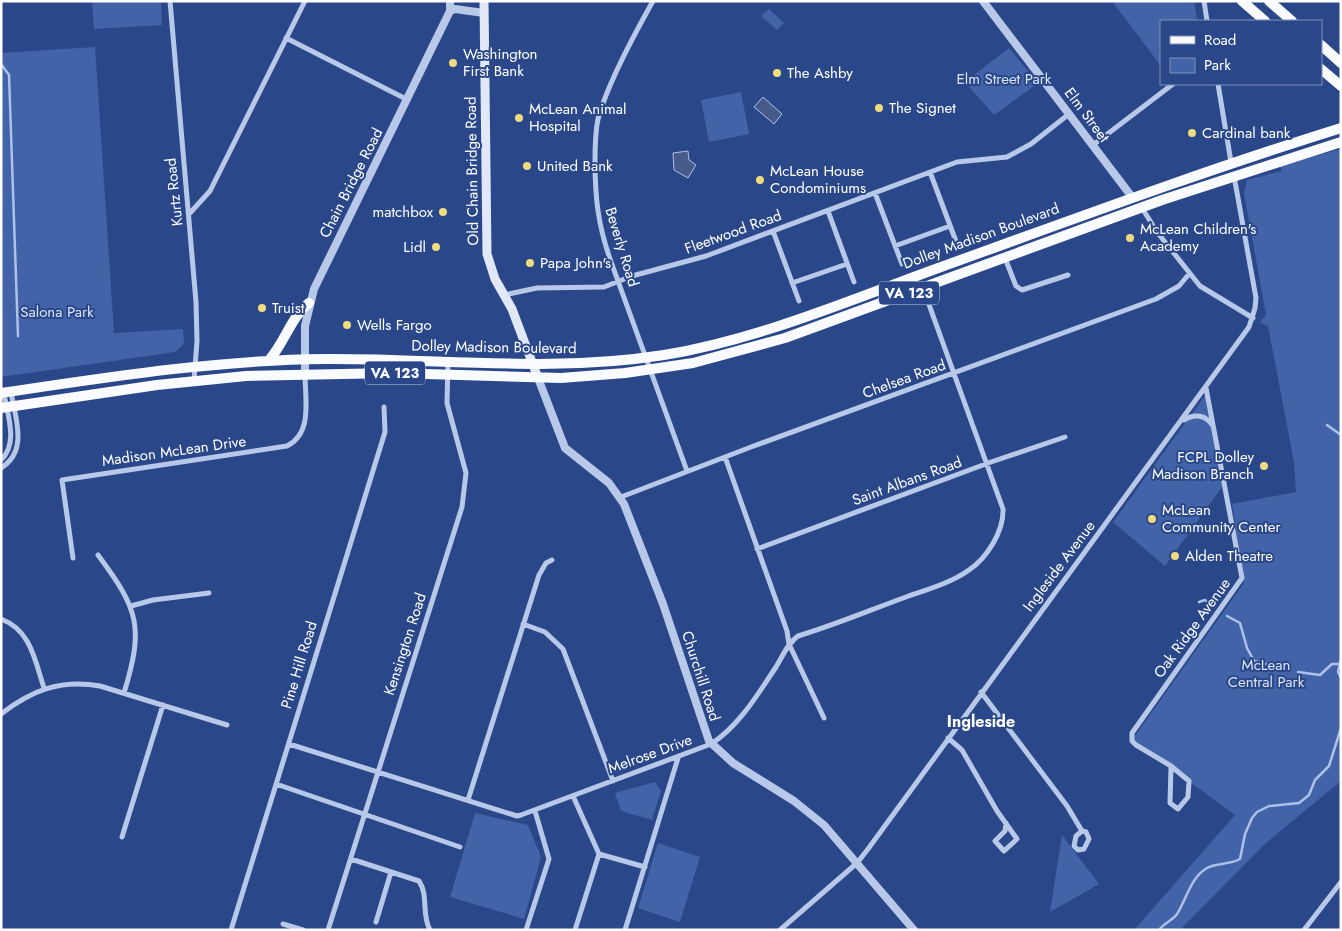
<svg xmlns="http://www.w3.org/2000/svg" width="1342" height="931" viewBox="0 0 1342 931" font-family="Jost,sans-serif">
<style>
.green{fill:#4263a7}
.water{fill:#465b8a;stroke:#adc1e9}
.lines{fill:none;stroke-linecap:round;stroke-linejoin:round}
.stream{stroke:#adc1e9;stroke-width:2.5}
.minor{stroke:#b8c8e9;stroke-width:5}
.tertiary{stroke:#b8c8e9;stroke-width:8}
.secondary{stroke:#e1e8f8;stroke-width:9}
.primary{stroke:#fafbfe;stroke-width:10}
.poi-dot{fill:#efdc7f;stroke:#2a4889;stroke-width:2}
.labels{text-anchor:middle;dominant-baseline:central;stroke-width:4;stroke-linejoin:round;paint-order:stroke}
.shield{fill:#2a4889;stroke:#bfc8dc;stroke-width:1}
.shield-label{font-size:14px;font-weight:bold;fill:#fff}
.poi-label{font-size:15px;fill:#fff;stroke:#2a4889;text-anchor:start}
.park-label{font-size:15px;fill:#dbe4f7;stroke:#2a4889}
.street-label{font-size:15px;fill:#fff;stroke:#2a4889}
.neighbourhood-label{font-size:16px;font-weight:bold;fill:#fff;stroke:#2a4889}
</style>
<rect width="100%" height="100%" fill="#2a4889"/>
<path class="green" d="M92 1H161L162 25 94 29Z
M1112 1H1194L1197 21H1161V66Z
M769 9 784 23 777 30 761 16Z
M95 47 114 333 183 329 184 344 175 352 1 377V53Z
M1009 48 1038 83 994 115 965 82Z
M741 92 749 134 709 142 701 100Z
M1341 149V781L1265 844 1180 930H1134L1235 815 1132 740 1244 583 1232 504 1296 492 1294 462 1268 326 1260 322 1266 315 1244 193 1247 180 1282 171 1280 166Z
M1207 393 1222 487 1165 566 1113 522Z
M655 782 661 791 652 820 621 811 615 793Z
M475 813 528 825 541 857 524 919 450 897Z
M1062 835 1099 884 1050 912Z
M658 843 700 857 680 922 638 908Z"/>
<path class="water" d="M763 97 782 114 774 124 754 107Z
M688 151 689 160 696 165 688 178 674 170 673 153Z"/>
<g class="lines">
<path class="stream" d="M1 64 9 75 18 336
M1327 425 1341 435
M1199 602 1205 600 1214 607
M1227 616 1240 623 1247 648 1254 661 1289 670
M1341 659 1338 672 1341 678
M1298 672 1320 675 1332 664H1339
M1159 930C1164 923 1172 921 1177 914 1186 900 1191 877 1207 868 1216 863 1229 865 1240 859L1245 834 1252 818 1257 812 1269 806 1299 803 1309 795 1315 780 1329 766 1341 728"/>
<path class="minor" d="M170 1 196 302 197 341 194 380
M653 1C635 33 607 85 598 119 595 133 595 147 595 161 595 198 598 224 610 259L687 471
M1204 1 1207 21
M286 38 408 100
M1218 84 1231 162
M1093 145 1173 84
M930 172 957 244
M875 193 902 264
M1142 208 1157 232 1200 286 1253 318
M828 211 854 282
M190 213 210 191 305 1
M773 231 799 301
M895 246 950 226
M1005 258 1016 286 1022 290 1068 275
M792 283 847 264
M504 295 537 288 604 287 632 276 706 256 957 162 1007 157 1031 144 1069 114
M1184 420C1195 413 1206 415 1213 426
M725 457 787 631 789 644 824 718
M1 460C19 443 7 414 4 393
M1 468C29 451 15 417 11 392
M621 497 751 447 1156 299 1179 286 1189 274
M757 549 991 462 1065 437
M98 555C139 610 144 627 124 693
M73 558 62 480 287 446C313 433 305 399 305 374
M131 606 153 600 209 593
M1 619C31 630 35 661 44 688
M523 624 545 632 563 649 613 781
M981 692 1067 806 1082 831
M1 714C32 690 61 679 100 686L227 725
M948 738 962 750 997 811 1017 839 1004 851 995 841 1005 831 1006 823
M289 744 517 816 521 815 711 744C739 726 758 694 776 667 782 657 788 643 798 636 835 625 870 610 906 597 926 590 951 583 969 570 987 558 1004 531 1003 509L923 288
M1171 766 1136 745 1132 741V733L1242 578 1206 388
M1171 766 1189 781 1188 797 1178 809 1170 803Z
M276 784 460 847
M573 796 599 854 575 930
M468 800 539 575 546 563 552 560
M1082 831 1086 832 1089 839 1084 849 1078 850 1074 846 1076 836Z
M122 837 163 705
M599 854 645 867
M351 859 419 881C429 896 421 914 430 930
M376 922 391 872
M283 924 303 930
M231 930 385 432 384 407
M328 930 462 507 466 473 447 403 448 362
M526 930 549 859 535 811
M625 930 678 758
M780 930 857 863 868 849 1249 327 1255 308 1256 298 1234 176
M1304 930 1341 882"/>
<path class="tertiary" d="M983 1 1132 197
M450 11 455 9 484 13
M305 374V326L314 289 450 11V1
M538 378 565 448 609 483 624 504 663 604 709 741 733 763 794 801 824 825 914 930"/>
<path class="secondary" d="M484 1 487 254 495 279 512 309 538 378"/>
<path class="primary" d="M1242 1 1265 21
M1269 1 1292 21
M1321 45 1341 63
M1321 69 1341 86
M269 360C285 342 291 317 309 303
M1 393C109 377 216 360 325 359 439 358 550 373 664 355 760 339 850 300 941 267 1074 219 1206 170 1341 128
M1 408 157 385 246 376 393 373 561 378 625 373 693 363 785 338 1162 200 1341 142"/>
</g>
<g class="poi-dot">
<circle cx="453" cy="63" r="5"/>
<circle cx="777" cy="73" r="5"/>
<circle cx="879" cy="108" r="5"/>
<circle cx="519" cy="118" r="5"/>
<circle cx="1192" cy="133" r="5"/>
<circle cx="527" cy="166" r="5"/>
<circle cx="760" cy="180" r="5"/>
<circle cx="443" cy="212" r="5"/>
<circle cx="1130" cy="238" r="5"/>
<circle cx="436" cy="247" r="5"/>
<circle cx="530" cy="263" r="5"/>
<circle cx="262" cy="308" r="5"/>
<circle cx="347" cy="325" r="5"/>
<circle cx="1264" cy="466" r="5"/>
<circle cx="1152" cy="519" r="5"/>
<circle cx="1175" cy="556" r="5"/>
</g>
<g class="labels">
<g class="shield">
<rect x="879" y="281.5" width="60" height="23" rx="4"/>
<rect x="365" y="361.5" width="60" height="23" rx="4"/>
</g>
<g class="shield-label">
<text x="909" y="293">VA 123</text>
<text x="395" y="373">VA 123</text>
</g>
<g class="poi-label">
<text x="463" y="54">Washington<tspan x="463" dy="17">First Bank</tspan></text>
<text x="787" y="73">The Ashby</text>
<text x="889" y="108">The Signet</text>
<text x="529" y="109">McLean Animal<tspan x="529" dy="17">Hospital</tspan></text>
<text x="1202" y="133">Cardinal bank</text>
<text x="537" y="166">United Bank</text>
<text x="770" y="171">McLean House<tspan x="770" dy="17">Condominiums</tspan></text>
<text x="433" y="212" text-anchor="end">matchbox</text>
<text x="1140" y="229">McLean Children's<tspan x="1140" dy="17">Academy</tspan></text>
<text x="426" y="247" text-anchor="end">Lidl</text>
<text x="540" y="263">Papa John's</text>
<text x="272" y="308">Truist</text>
<text x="357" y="325">Wells Fargo</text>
<text x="1254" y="457" text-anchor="end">FCPL Dolley<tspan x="1254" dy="17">Madison Branch</tspan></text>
<text x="1162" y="510">McLean<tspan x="1162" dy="17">Community Center</tspan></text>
<text x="1185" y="556">Alden Theatre</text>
</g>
<g class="park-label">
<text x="1004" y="79">Elm Street Park</text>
<text x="57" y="312">Salona Park</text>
<text x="1266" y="665">McLean<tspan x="1266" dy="17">Central Park</tspan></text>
</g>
<g class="street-label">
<text transform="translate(1087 115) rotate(53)">Elm Street</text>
<text transform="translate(472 171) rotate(-91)">Old Chain Bridge Road</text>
<text transform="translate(351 183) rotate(-63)">Chain Bridge Road</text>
<text transform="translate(174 192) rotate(-96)">Kurtz Road</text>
<text transform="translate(733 232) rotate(-20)">Fleetwood Road</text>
<text transform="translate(981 236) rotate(-20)">Dolley Madison Boulevard</text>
<text transform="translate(622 247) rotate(73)">Beverly Road</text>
<text transform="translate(494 347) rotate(1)">Dolley Madison Boulevard</text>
<text transform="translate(904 379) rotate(-20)">Chelsea Road</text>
<text transform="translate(174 451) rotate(-8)">Madison McLean Drive</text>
<text transform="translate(907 481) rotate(-20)">Saint Albans Road</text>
<text transform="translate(1059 566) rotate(-53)">Ingleside Avenue</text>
<text transform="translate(1192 628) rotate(-54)">Oak Ridge Avenue</text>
<text transform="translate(405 644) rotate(-72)">Kensington Road</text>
<text transform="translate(299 665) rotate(-73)">Pine Hill Road</text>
<text transform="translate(701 676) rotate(72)">Churchill Road</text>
<text transform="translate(650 754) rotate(-20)">Melrose Drive</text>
</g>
<g class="neighbourhood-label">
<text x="981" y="721">Ingleside</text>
</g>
</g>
<rect width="1342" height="931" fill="none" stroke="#ffffff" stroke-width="5"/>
<rect x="1160" y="20" width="162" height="65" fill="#2a4889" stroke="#7f91b8"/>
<rect x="1170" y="36" width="25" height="8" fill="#fafbfe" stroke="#7f91b8"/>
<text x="1204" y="45" font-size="15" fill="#ffffff">Road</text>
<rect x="1170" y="58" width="25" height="15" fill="#4263a7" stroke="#7f91b8"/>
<text x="1204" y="70" font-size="15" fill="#ffffff">Park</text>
</svg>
